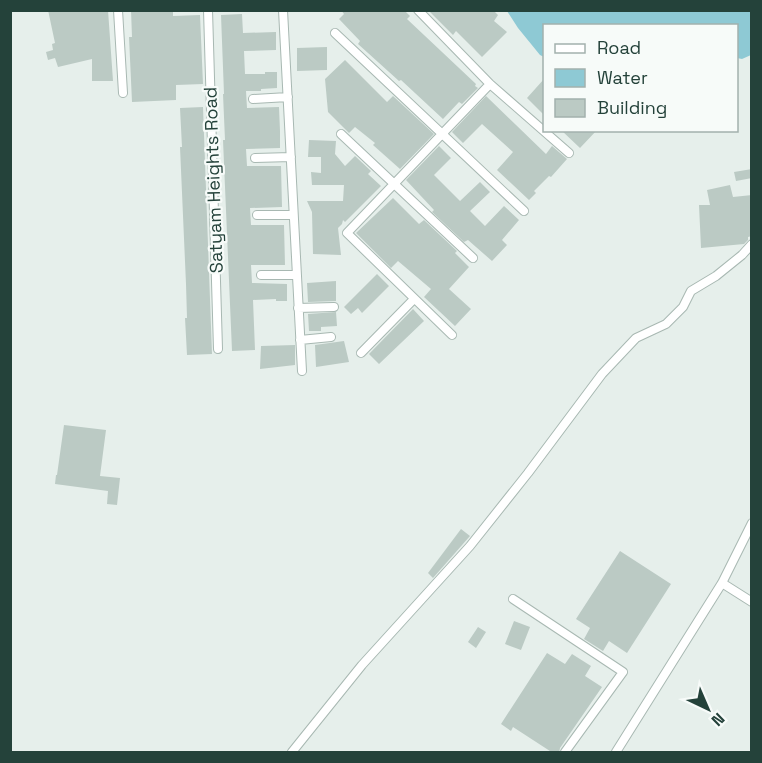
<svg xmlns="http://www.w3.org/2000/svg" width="762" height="763" viewBox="0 0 762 763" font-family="'Space Grotesk',sans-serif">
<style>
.water{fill:#8ec9d4}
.building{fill:#bbcac4}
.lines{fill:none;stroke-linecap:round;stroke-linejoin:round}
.street-casing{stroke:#a8b8b2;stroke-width:10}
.street{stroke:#fff;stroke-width:8}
.labels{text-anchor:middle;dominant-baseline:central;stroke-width:4.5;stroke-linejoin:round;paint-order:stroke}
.street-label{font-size:18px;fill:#24423a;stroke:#f7fbf9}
</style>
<rect width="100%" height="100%" fill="#e6efeb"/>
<path class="water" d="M507 11H751V55L742 59 737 58 736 26H544V57L540 55 518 28Z"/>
<path class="building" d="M48 10H108L113 81H92V59L58 67 55 58 48 60 46 52 53 50 52 44 55 43Z
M131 10H173V16L200 15 203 84 176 85V100L132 102 129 37H132Z
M341 10H404L410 16 407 19 476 84 475 86 478 88 462 104 459 102 443 119 401 80 399 81 358 44 360 41 339 19 344 14Z
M428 10H493L498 15 494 21 507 32 482 57 456 31 453 35Z
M242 14 243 33 276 32V50L244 51 245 74H265V72H277V88L261 89V91H246L247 108 279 107 280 131V148L246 149 247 166H281L282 207 250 208 251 225H284L285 265H251L252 283 287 284V301H276V299L253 300 255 350 232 351 223 140H225L223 94H224L221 15Z
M327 47V70L297 71V48Z
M345 60 387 102 393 96 434 134 400 169 373 145 375 143 355 127 349 133 328 112 325 79Z
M544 79V115L527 98Z
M486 96 546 154 552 146 567 159 551 177 549 176 534 191 536 193 529 200 497 170 513 152 482 124 463 143 452 132Z
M203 107 212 354 187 355 185 318H187L186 284 180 147H182L180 108Z
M561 130H597L580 148Z
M309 140 336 141 335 154 345 166 355 156 371 171 368 174 381 186 345 222 343 220 342 224 338 228 341 255 313 254 312 212 307 201H343L344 185H312L311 172 321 173V157H308Z
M439 146 451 158 434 175 460 201 480 182 490 192 470 211 485 226 504 206 519 220 502 240 507 245 492 261 468 240 464 242 432 212 434 210 406 180Z
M752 169V178L736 181 734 172Z
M730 185 733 197 752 195V236L748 237V240L744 244 701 248 699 205H710L707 190Z
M393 198 419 224 424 220 457 251 455 253 469 267 449 289 471 309 455 326 424 297 431 289 398 261 391 268 356 233Z
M377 274 389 286 362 313 358 308 351 314 344 307Z
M336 281V301L308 302 307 283Z
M413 309 424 321 379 364 369 354Z
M336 312 337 326 321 327V331H309L308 314Z
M344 341 349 362 316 367 315 345Z
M295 345V365L260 369 261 346Z
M64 425 106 430 100 476 120 478 117 505 107 504 108 491 55 484 56 475H57Z
M461 529 470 536 433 578 428 573Z
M620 551 671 584 627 653 609 641 603 651 584 639 590 628 576 619Z
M514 621 530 627 521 650 505 644Z
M478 627 486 632 476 648 468 642Z
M547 653 565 664 572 654 591 666 585 676 602 687 560 748 559 753H553L513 727 511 731 501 724Z"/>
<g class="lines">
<g class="street-casing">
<path id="street" d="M118 10 123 93
M208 10 218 349
M283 10 302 371
M418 10 490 84 569 153
M335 33 524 211
M253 99 288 97
M341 134 473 258
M255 158 291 157
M257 215H293
M261 275H296
M298 308 334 307
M452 335 347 233 490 84
M300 340 331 337
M361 353 414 299
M722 583 752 602
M513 599 623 672 565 752
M292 752 362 665 470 546 528 473 602 374 636 338 666 324 683 307 691 291 716 276 742 255 752 244
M616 752 722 583 752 523"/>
</g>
<use href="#street" class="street"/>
</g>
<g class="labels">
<g class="street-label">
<text transform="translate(213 180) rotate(-92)">Satyam Heights Road</text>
</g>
</g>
<rect width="762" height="763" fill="none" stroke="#24423a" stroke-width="24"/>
<rect x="543" y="24" width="195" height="108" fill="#f7fbf9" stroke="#a3b1ad" stroke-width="1.5"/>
<rect x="555" y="44" width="30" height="9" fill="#ffffff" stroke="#a3b1ad" stroke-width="1.5"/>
<text x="597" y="54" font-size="18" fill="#24423a">Road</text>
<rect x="555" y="69" width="30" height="18" fill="#8ec9d4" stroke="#a3b1ad" stroke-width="1.5"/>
<text x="597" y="84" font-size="18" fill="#24423a">Water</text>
<rect x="555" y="99" width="30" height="18" fill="#bbcac4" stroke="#a3b1ad" stroke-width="1.5"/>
<text x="597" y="114" font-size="18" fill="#24423a">Building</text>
<g transform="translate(708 709) rotate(136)" stroke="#f7fbf9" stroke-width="4.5" paint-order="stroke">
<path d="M0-4.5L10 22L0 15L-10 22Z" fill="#24423a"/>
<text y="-9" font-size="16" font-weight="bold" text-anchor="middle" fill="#24423a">N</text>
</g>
</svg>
